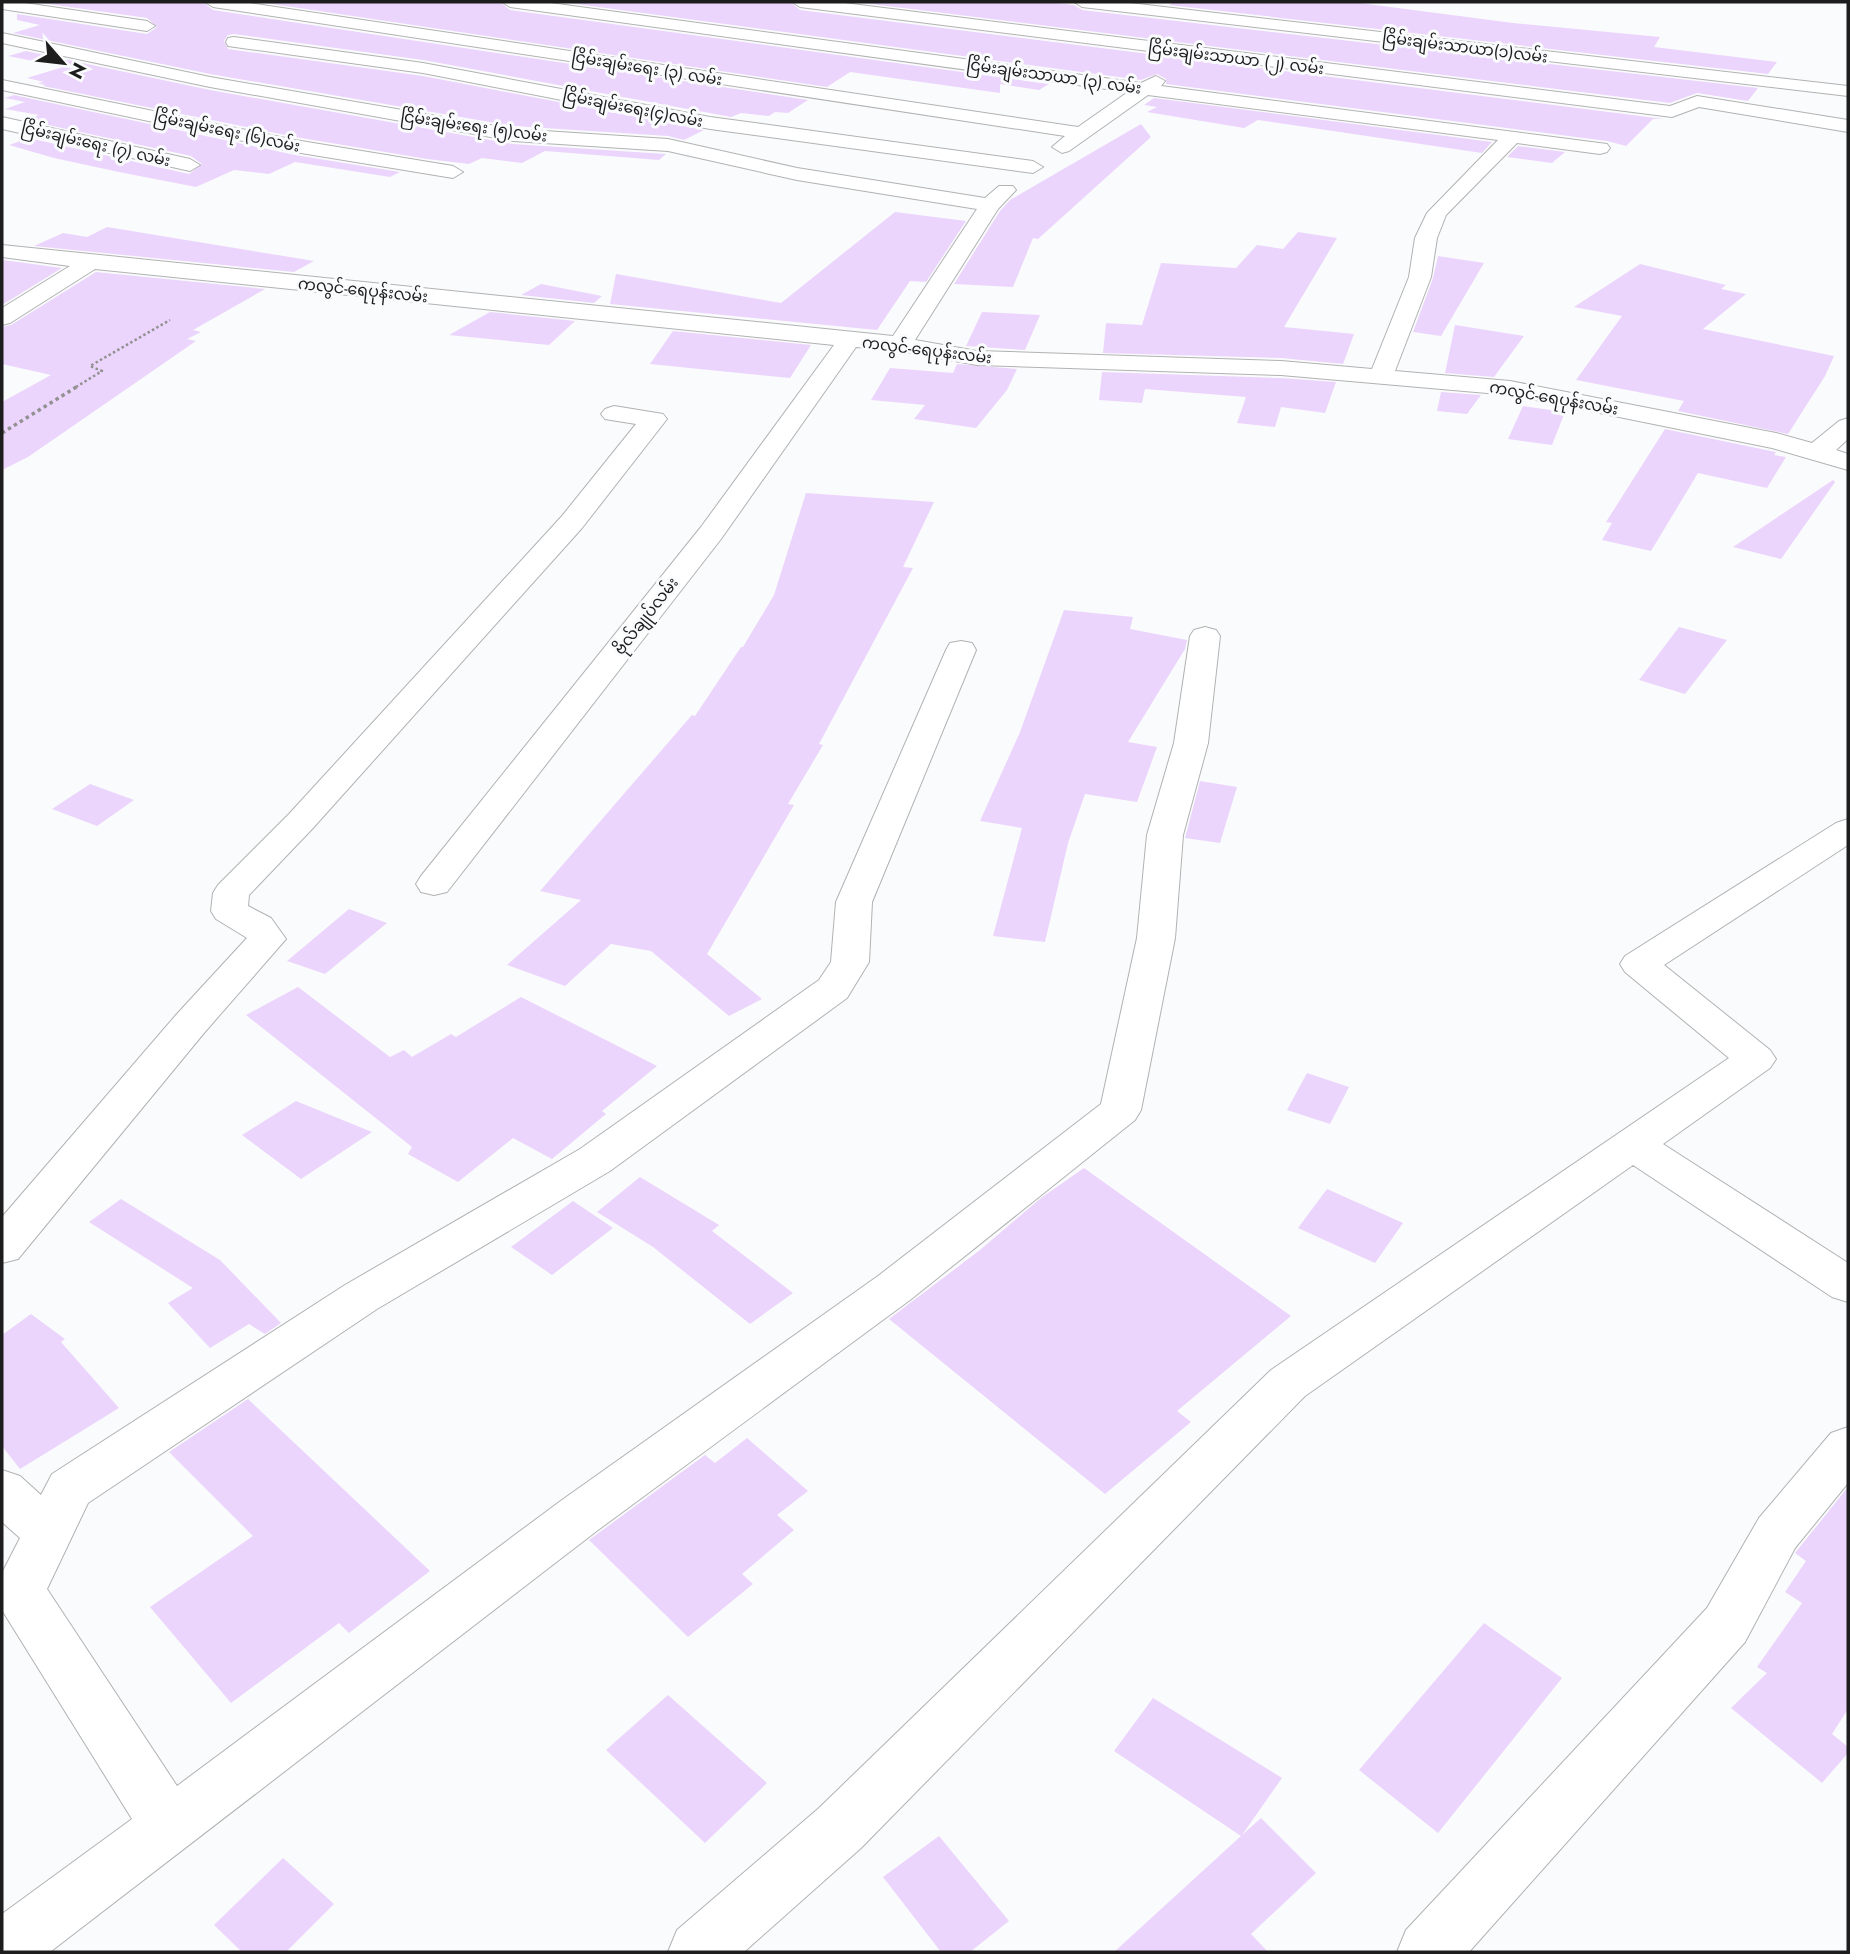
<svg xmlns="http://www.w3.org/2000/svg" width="1850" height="1954" viewBox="0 0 1850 1954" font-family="Jost,'Noto Sans Myanmar',sans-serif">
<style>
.building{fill:#ecd5fc}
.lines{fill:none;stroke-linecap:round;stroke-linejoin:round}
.minor-casing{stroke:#b1b2b3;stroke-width:2}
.path-far1{stroke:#919192;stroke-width:2.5;stroke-dasharray:2.5 2.5;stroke-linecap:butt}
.path{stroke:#919192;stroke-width:3.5;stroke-dasharray:3.5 3.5;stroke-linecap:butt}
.minor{fill:#fff;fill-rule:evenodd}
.labels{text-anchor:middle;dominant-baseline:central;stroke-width:6;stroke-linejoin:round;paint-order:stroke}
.far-street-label{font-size:16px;fill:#1d1d1e;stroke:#fafbfc}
</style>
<rect width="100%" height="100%" fill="#fafbfc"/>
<path class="building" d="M34 2H203L213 10 808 100 788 113 775 112 769 116 741 113 731 117 423 60 234 34 228 35 224 41 228 49 423 76 704 130 684 140 668 136 513 126 210 74 13 33 40 25 17 20V14L147 34 157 27 147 18Z
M259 2H500L510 10 1049 84 1039 90 1000 84V93L850 72 827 87Z
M561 2H790L800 10 1664 119H1653L1626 146 1607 141 1166 84V79L1157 74 1141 80Z
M855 2H1048L1074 5 1082 10 1758 88 1748 101 1697 93 1670 103Z
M1174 2H1352L1513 23 1660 37 1654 47 1777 62 1768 74 1169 5Z
M26 51 210 90 513 144 666 154 659 160 545 151 522 163 482 158 469 164 427 159 295 137 43 86 45 85 38 83 44 82 27 78 63 67 8 56Z
M14 95 295 155 400 172 390 177 295 162 269 174 234 170 196 187 119 172 54 158 9 145 29 138 189 174 202 164 191 156 25 120 39 115 5 109 25 102 5 98Z
M1154 98 1492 142 1482 153 1258 120 1244 128 1147 112 1157 107 1144 105Z
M1141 124 1151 137 1038 239 1033 238 1013 287 954 284 1000 211 1010 200Z
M1518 146 1565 152 1552 163 1507 157Z
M895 212 966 221 926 282 910 281 877 330 610 304 616 274 781 303Z
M107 227 314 261 294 272 34 246 63 233 87 237Z
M1298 232 1337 238 1284 327 1354 334 1343 364 1281 358 1103 353 1106 323 1142 325 1161 263 1236 268 1257 245 1283 249Z
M1438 256 1484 263 1441 336 1413 332 1433 278Z
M2 260H3L62 268 2 305Z
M1640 264 1726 285 1721 289 1746 294 1703 329 1834 356 1825 376 1788 434 1678 411 1684 401 1576 380 1622 316 1574 307Z
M96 272 265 289 193 330 201 332 187 339 196 341 28 457 2 470V402L51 375 2 364V327L11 325Z
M541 284 602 296 594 303 521 295Z
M490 312 575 321 549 345 449 335Z
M982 312 1040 315 1025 350 966 346Z
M1455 325 1524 336 1494 377 1445 373Z
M673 331 811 345 790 378 650 364Z
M957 364 1017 369 1007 390 976 428 914 419 925 405 871 400 890 368 953 373Z
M1102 372 1281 378 1336 382 1325 413 1281 407 1275 427 1237 423 1246 397 1145 389 1142 403 1099 400Z
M1441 392 1481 395 1467 414 1437 411Z
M1523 406 1565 412 1552 445 1508 439Z
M1665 429 1771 451 1776 452 1774 455 1786 457 1767 488 1698 473 1651 551 1602 540 1612 523 1606 522Z
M1833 480 1835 482 1781 559 1733 547Z
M806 493 934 502 903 567 913 568 819 744 823 745 788 804 794 805 707 954 762 999 729 1016 651 951 611 944 565 986 507 965 581 900 540 891 692 715 695 716 741 647H743L774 595Z
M1064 610 1133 617 1130 629 1187 640 1185 649 1128 742 1157 747 1137 802 1085 794 1068 843 1045 942 993 936 1022 828 980 821 1020 732Z
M1679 627 1727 640 1685 694 1639 680Z
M1200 781 1237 787 1220 843 1185 838Z
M90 784 134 800 97 826 52 809Z
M349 909 387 923 325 974 287 961Z
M298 987 390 1057 404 1050 412 1057 451 1034 456 1037 521 997 657 1066 602 1111 606 1114 552 1159 513 1138 458 1182 408 1154 412 1147 246 1015Z
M1307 1073 1349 1087 1330 1124 1287 1110Z
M296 1101 372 1132 301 1179 242 1135Z
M1084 1168 1291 1316 1177 1411 1191 1422 1105 1494 889 1319 980 1250 1041 1198Z
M640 1177 719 1225 712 1231 793 1293 750 1324 653 1247 597 1212Z
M1327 1189 1403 1223 1375 1263 1298 1228Z
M121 1199 220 1260 281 1323 265 1334 249 1324 210 1348 168 1303 193 1288 89 1222Z
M573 1201 613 1228 552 1275 511 1247Z
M31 1314 65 1339 61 1342 119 1408 20 1469 2 1446V1335Z
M248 1399 430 1571 349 1633 339 1623 231 1703 150 1607 253 1536 169 1452Z
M747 1438 808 1491 777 1515 794 1530 742 1574 753 1584 688 1637 589 1540 705 1455 715 1463Z
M1848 1487V1709L1832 1734 1848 1747V1753L1822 1783 1731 1708 1767 1673 1757 1667 1802 1603 1785 1592 1806 1561 1795 1553Z
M1484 1623 1562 1678 1438 1833 1359 1770Z
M668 1695 767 1783 705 1843 606 1750Z
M1153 1698 1282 1778 1242 1835 1261 1818 1316 1873 1251 1934 1268 1952H1114L1241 1836 1114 1751Z
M939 1836 1009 1921 970 1952H941L883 1877Z
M283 1858 334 1904 286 1952H242L214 1925Z"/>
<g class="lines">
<g class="minor-casing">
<path id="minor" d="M2 2H18L147 21 155 26 147 31 2 9Z
M205 2H243L1078 127 1128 92 510 7 502 2H543L1141 83 1156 76 1165 81 1161 86 1607 144 1610 148 1607 152 1600 154 1517 143 1446 215 1437 238 1431 277 1395 371 1510 381 1776 433 1812 443 1839 421 1848 418V439L1836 450 1848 454V470L1772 448 1510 395 1281 375 977 365 900 351 856 347 721 539 447 892 434 895 421 892 416 884 421 876 701 527 834 345 95 269 10 323 2 325V308L70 266 2 257V245L893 336 977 209 797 180 668 151 513 141 210 87 2 43V33L210 77 513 129 668 139 797 168 985 198 999 186H1013L1016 190 998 209 915 340 977 351 1281 361 1372 369 1409 277 1415 238 1427 213 1498 140 1148 95 1069 151 1062 153 1052 147 1065 136 213 7Z
M792 2H836L1670 106 1697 96 1848 120V132L1699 107 1672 117 800 7Z
M1074 2H1121L1848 86V96L1082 7Z
M234 37 423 63 710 117 1033 161 1043 167 1033 173 710 129 423 73 228 46 226 42 228 38Z
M2 80 295 140 453 166 463 172 453 178 295 152 2 90Z
M2 117 190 159 200 165 190 171 2 129Z
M614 406 663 414 667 419 582 528 313 828 249 895 248 906 271 918 286 939 204 1033 18 1259 2 1263V1217L176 1015 247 938 216 919 211 911 213 893 218 885 289 814 562 516 636 424 605 419 601 414 605 409Z
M1205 627 1216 630 1220 636 1208 743 1183 835 1175 938 1141 1110 1135 1120 910 1300 598 1530 50 1952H2V1914L132 1819 2 1610V1573L20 1538 2 1522V1470L20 1476 41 1495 52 1474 345 1285 580 1149 819 980 831 962 836 902 946 650 950 643 961 641 972 643 976 650 872 902 869 962 847 998 610 1171 377 1309 88 1503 47 1589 177 1786 562 1500 878 1276 1101 1104 1137 938 1147 835 1174 743 1190 636 1194 630Z
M1848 819V845L1664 965 1770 1050 1776 1059 1770 1068 1663 1144 1848 1263V1302L1832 1297 1633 1165 1305 1396 861 1848 744 1952H668L677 1930 819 1808 1271 1370 1729 1058 1625 972 1620 964 1625 956 1836 823Z
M1848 1427V1483L1795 1548 1745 1642 1469 1952H1397L1406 1930 1707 1608 1759 1518 1831 1433Z"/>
</g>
<path class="path-far1" d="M76 387 102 371 90 366 170 320"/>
<path class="path" d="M2 433 78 386"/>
<use href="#minor" class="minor"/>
</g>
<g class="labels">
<g class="far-street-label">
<text transform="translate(1465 47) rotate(7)">ငြိမ်းချမ်းသာယာ(၁)လမ်း</text>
<text transform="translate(1236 58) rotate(7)">ငြိမ်းချမ်းသာယာ (၂) လမ်း</text>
<text transform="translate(647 68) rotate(9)">ငြိမ်းချမ်းရေး (၃) လမ်း</text>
<text transform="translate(1054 76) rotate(8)">ငြိမ်းချမ်းသာယာ (၃) လမ်း</text>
<text transform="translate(633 108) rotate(11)">ငြိမ်းချမ်းရေး(၄)လမ်း</text>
<text transform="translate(474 126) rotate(8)">ငြိမ်းချမ်းရေး (၅)လမ်း</text>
<text transform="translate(227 131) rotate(12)">ငြိမ်းချမ်းရေး (၆)လမ်း</text>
<text transform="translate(96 144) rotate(13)">ငြိမ်းချမ်းရေး (၇) လမ်း</text>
<text transform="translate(363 290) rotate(6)">ကလွင်-ရေပုန်းလမ်း</text>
<text transform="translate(927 350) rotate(7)">ကလွင်-ရေပုန်းလမ်း</text>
<text transform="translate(1554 398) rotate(10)">ကလွင်-ရေပုန်းလမ်း</text>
<text transform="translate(646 616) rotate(-52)">ဗိုလ်ချုပ်လမ်း</text>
</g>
</g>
<rect width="1850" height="1954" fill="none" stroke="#1d1d1e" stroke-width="7"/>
<g transform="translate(63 63) rotate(118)" stroke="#fafbfc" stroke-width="5" paint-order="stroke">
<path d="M0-5L12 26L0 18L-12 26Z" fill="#1d1d1e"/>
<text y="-10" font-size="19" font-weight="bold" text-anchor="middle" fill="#1d1d1e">N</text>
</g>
</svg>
